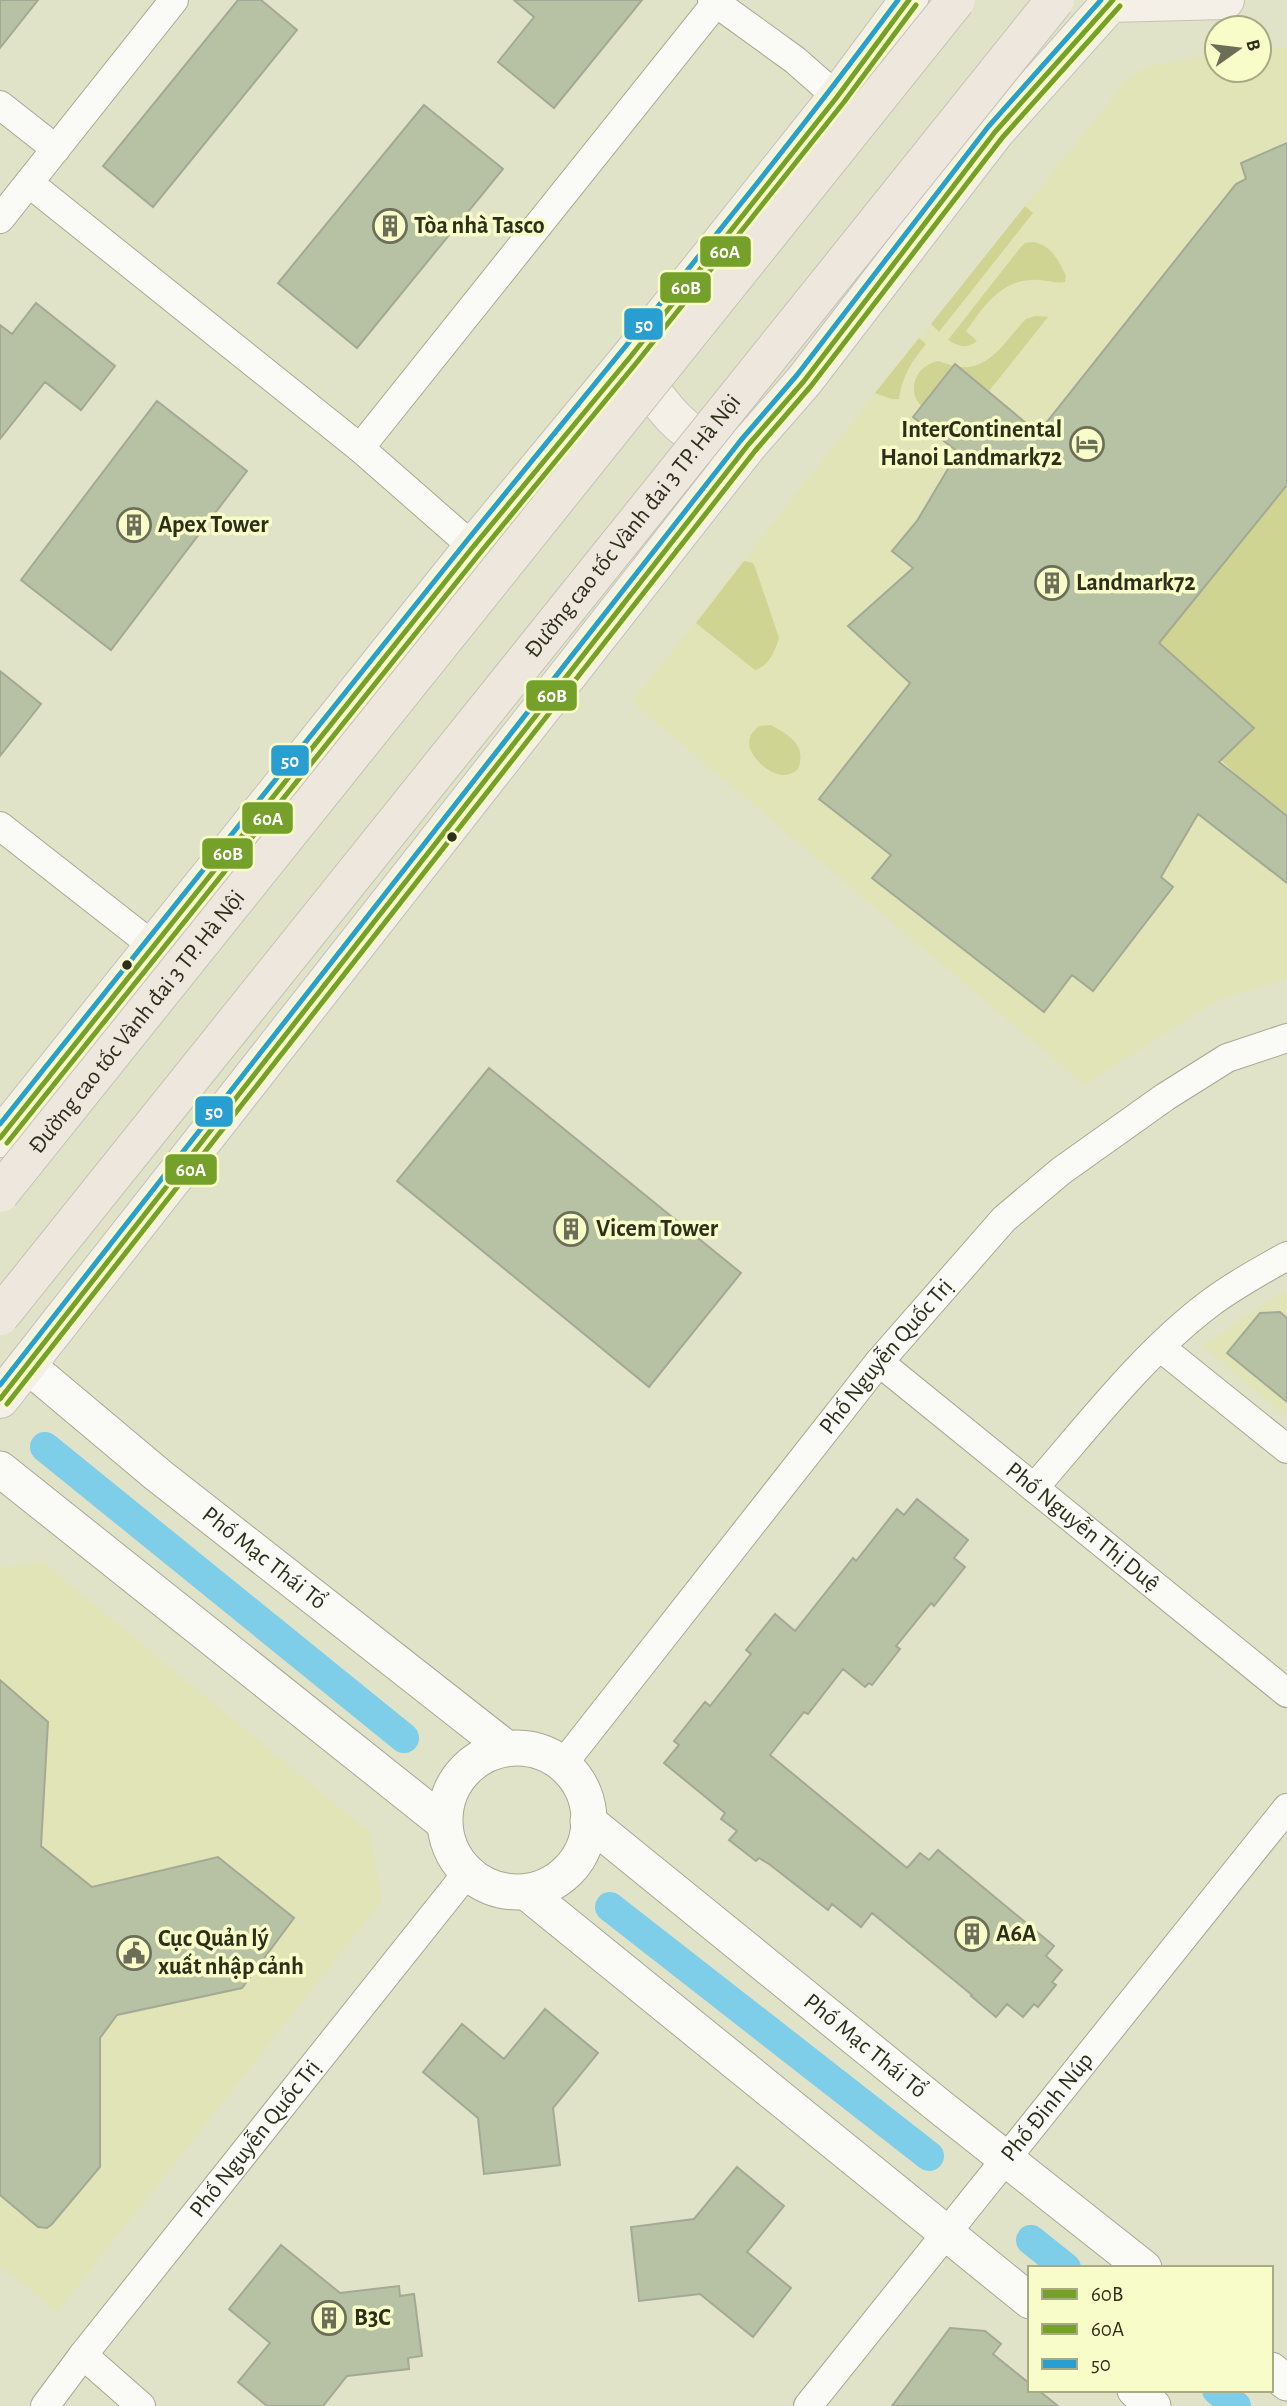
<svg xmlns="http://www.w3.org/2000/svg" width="1287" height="2406" viewBox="0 0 1287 2406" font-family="'Alegreya Sans',sans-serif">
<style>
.built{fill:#e0e4b7}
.green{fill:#d0d493}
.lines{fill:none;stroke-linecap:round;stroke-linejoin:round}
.canal{stroke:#7ecde9;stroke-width:30}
.building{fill:#b7c1a4;stroke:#a4a995;stroke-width:2}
.minor-casing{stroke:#a6a892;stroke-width:30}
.tertiary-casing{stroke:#a6a892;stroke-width:37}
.primary-casing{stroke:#c2c3b5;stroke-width:40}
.minor{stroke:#fafbf7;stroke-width:28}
.tertiary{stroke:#fafbf7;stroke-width:35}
.primary{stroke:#f4efe7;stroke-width:38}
.motorway-bridge-casing{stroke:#c2c3b5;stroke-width:40;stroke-linecap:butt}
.motorway-bridge{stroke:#eee7de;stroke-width:38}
.bus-1-casing{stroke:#f8fcc8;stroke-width:10}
.bus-2-casing{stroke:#f8fcc8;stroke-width:10}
.bus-3-casing{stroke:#f8fcc8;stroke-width:10}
.bus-1{stroke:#75a029;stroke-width:5}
.bus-2{stroke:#75a029;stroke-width:5}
.bus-3{stroke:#289ed1;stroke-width:5}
.bus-dot{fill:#2d2f1b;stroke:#f8fcc8;stroke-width:2.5}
.labels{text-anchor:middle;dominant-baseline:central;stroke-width:7;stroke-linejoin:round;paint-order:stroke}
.poi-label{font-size:24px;font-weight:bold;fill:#2d2f1b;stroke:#f8fcc8;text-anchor:start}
.street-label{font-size:24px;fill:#2d2f1b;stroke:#f8fcc8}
.line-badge{stroke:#f8fcc8;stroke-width:2.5}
.badge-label{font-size:19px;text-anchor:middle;font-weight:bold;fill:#fff}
</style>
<rect width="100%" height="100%" fill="#e0e3c7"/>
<path class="built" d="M1287 47V979L1219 999 1084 1085 632 702 851 424 1129 77 1148 66 1217 54V70H1259V50Z
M1287 1289V1417L1202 1346Z
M42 1561 370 1833 382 1901 57 2312 0 2267V1568Z"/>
<path class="green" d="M1025 206 1033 213 939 332 931 324Z
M1034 242C1052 246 1059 261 1066 276L1065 282C1054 284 1043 279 1032 280 999 281 983 308 966 331L977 341C967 349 959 347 948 340L1020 248 1025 243Z
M1035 316 1048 317 974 410C963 411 950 415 940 414 906 410 905 369 938 361 945 363 952 366 960 367 991 370 1007 338 1026 319Z
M919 338 926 344C912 361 902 376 899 399H891L875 393Z
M1287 485V816L1246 784 1221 760 1254 728 1159 643Z
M744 561 753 563 755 567 779 638C775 651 769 666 755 670L696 623Z
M771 725C790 736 807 745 798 769 793 773 789 775 782 775 767 774 742 751 751 735 753 731 756 729 759 726Z"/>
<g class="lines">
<path class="canal" d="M45 1447 404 1738
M610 1907 929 2156
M1031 2240 1066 2268
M1217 2390 1236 2406"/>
</g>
<path class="building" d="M0 0H38L0 48Z
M238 0H261L297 30 153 207 103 166Z
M514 0H642L554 108 498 62 534 17Z
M424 105 503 169 357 348 278 283Z
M1287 143V485L1159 643 1254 728 1219 762 1287 816V883L1198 814 1161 877 1173 887 1093 991 1072 975 1044 1012 872 878 891 855 819 799 910 683 848 626 913 568 892 551 917 521 958 452 913 417 955 364 1038 433 1236 184 1246 179 1241 163Z
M36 303 115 366 81 410 45 382 0 439V325L12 334Z
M157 401 247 471 111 650 21 580Z
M0 671 41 704 0 756Z
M489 1068 741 1273 649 1387 397 1181Z
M1280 1312 1287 1318V1402L1227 1353 1260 1313Z
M917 1499 968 1540 954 1558 965 1567 934 1606 931 1603 896 1646 900 1649 872 1685 869 1683 865 1687 843 1669 808 1714 804 1712 770 1755 907 1868 920 1853 929 1860 938 1850 1054 1946 1046 1956 1062 1970 1052 1982 1056 1985 1038 2007 1034 2004 1023 2017 1007 2004 996 2017 971 1996 972 1995 872 1913 861 1927 832 1904 828 1910 769 1864 759 1858 756 1861 729 1840 737 1831 721 1819 725 1813 664 1763 679 1745 674 1741 705 1702 710 1706 751 1654 746 1650 775 1614 795 1631 853 1558 856 1561 897 1509 904 1515Z
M0 1680 48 1722 41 1846 92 1887 218 1857 294 1918 242 1988 117 2015 100 2038V2167L52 2224 47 2228 38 2227 0 2195Z
M545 2009 598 2053 553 2108 560 2165 484 2174 478 2118 423 2072 462 2024 504 2059Z
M737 2167 784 2206 747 2252 791 2288 753 2337 700 2294 639 2301 631 2227 694 2219Z
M281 2245 340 2293 399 2286 400 2296 414 2294 422 2356 408 2358 409 2369 347 2376 323 2406H267L238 2382 270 2343 229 2309Z
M950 2328 985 2331 1001 2344 993 2354 1030 2384V2390H1038L1058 2406H892Z"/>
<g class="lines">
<g class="minor-casing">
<g id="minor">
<path d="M712 0 795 60 837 97"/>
<path d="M0 105 56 149"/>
<path d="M29 183 360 448 473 547"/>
<path d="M0 219 174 0"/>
<path d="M360 448 716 3"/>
<path d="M0 826 152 945"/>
<path d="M1160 1347 1287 1449"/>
<path id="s1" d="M879 1362 1287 1693"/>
<path d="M1034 1488C1088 1426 1143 1354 1209 1304 1233 1286 1260 1271 1287 1256"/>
<path id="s2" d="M563 1764 879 1362 1004 1219 1061 1171 1165 1097 1227 1058 1287 1038"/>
<path d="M83 2355 141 2406"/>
<path id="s3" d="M45 2406 83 2355 467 1873"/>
<path id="s4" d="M808 2406 1287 1808"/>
</g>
</g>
<g class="tertiary-casing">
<g id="tertiary">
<path id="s5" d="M27 1365 158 1475 506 1748"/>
<path d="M0 1469 444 1823"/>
<circle cx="517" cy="1820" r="72"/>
<path id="s6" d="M588 1821 939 2106 1144 2268"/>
<path d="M526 1892 1030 2301"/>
<path d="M1271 2370 1287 2383"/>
<path d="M1135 2390 1153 2406"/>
</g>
</g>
<g class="primary-casing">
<path id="primary" d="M1110 3 1225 0
M632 358C652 394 687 450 735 446
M0 1138 473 547 631 356 837 97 909 0
M0 1399 748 445 804 381 995 132 1113 0"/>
</g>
<use href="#minor" class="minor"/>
<use href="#tertiary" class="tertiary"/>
<use href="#primary" class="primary"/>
<g class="motorway-bridge-casing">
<g id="motorway-bridge">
<path id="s7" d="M0 1193 956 0"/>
<path id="s8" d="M0 1316 1055 0"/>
</g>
</g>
<use href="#motorway-bridge" class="motorway-bridge"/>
<g class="bus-1-casing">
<path id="bus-1" d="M0 1138 473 547 631 356 837 97 909 0
M0 1399 748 445 804 381 995 132 1113 0"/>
</g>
<g class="bus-2-casing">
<path id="bus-2" d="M7 1143 480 553 638 361 844 102 916 5
M7 1404 755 451 811 386 1002 138 1120 6"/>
</g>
<g class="bus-3-casing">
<path id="bus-3" d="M0 1124C155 930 309 735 465 543 611 363 760 186 898 0
M0 1385 741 440 797 375 988 127 1101 0"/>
</g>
<use href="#bus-1" class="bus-1"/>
<use href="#bus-2" class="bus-2"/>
<use href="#bus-3" class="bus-3"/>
</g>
<defs>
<g id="building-ring" transform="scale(1.75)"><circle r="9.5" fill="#f8fcc8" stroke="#6c6e57" stroke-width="1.5"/><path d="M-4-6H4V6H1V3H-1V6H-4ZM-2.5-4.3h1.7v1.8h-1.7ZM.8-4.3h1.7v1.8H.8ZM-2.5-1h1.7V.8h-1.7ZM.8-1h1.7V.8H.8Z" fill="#6c6e57"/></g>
<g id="hotel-ring" transform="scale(1.75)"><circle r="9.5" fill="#f8fcc8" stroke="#6c6e57" stroke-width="1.5"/><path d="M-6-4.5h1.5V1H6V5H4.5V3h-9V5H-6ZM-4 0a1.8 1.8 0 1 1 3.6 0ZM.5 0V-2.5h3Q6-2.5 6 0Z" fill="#6c6e57"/></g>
<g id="civic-ring" transform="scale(1.75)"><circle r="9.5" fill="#f8fcc8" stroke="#6c6e57" stroke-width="1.5"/><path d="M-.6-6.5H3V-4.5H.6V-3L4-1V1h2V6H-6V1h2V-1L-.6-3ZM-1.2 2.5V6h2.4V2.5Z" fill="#6c6e57"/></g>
</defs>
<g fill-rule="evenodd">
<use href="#building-ring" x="390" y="226"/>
<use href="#hotel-ring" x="1087" y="444"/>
<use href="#building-ring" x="134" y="525"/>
<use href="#building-ring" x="1052" y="583"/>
<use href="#building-ring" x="571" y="1229"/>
<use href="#building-ring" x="972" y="1934"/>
<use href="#civic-ring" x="134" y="1953"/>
<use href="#building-ring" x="329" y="2318"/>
</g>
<g class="bus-dot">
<circle cx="452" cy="837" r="6"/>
<circle cx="127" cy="965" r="6"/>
</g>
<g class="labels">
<g class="poi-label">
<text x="414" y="226">Tòa nhà Tasco</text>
<text x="1062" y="430" text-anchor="end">InterContinental<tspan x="1062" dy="28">Hanoi Landmark72</tspan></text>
<text x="158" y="525">Apex Tower</text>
<text x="1076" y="583">Landmark72</text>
<text x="596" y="1229">Vicem Tower</text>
<text x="996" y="1934">A6A</text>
<text x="158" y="1939">Cục Quản lý<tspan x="158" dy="28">xuất nhập cảnh</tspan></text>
<text x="354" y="2318">B3C</text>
</g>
<g class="street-label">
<text stroke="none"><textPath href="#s8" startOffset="1012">Đường cao tốc Vành đai 3 TP. Hà Nội</textPath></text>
<text stroke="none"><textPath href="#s7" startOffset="219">Đường cao tốc Vành đai 3 TP. Hà Nội</textPath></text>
<text stroke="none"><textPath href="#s2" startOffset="520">Phố Nguyễn Quốc Trị</textPath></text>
<text stroke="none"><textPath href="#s1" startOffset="262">Phố Nguyễn Thị Duệ</textPath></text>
<text stroke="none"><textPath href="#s5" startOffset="306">Phố Mạc Thái Tổ</textPath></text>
<text stroke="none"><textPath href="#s6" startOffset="357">Phố Mạc Thái Tổ</textPath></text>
<text stroke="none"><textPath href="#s4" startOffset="383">Phố Đinh Núp</textPath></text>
<text stroke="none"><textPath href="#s3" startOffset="340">Phố Nguyễn Quốc Trị</textPath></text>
</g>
</g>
<g class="line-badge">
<rect x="699" y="235" width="53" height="33" rx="7" fill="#75a029"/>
<rect x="659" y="271" width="53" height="33" rx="7" fill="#75a029"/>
<rect x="623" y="307" width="41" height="34" rx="7" fill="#289ed1"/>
<rect x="525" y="679" width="53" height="33" rx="7" fill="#75a029"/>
<rect x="270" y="744" width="40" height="33" rx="7" fill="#289ed1"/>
<rect x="241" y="801" width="53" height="34" rx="7" fill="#75a029"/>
<rect x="201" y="837" width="53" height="33" rx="7" fill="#75a029"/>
<rect x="194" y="1095" width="40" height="33" rx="7" fill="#289ed1"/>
<rect x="164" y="1153" width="54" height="33" rx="7" fill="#75a029"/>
</g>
<g class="badge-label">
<text x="725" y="258">60A</text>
<text x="686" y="294">60B</text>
<text x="644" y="331">50</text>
<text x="552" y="702">60B</text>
<text x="290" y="767">50</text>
<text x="268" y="825">60A</text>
<text x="228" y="860">60B</text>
<text x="214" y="1118">50</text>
<text x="191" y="1176">60A</text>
</g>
<rect x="1028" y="2266" width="245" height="126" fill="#f8fcc8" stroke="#a7aa83" stroke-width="2"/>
<rect x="1042" y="2289" width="35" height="10" fill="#75a029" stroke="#a7aa83" stroke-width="2"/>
<text x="1091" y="2301" font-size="21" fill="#2d2f1b">60B</text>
<rect x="1042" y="2324" width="35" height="10" fill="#75a029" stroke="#a7aa83" stroke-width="2"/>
<text x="1091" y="2336" font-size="21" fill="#2d2f1b">60A</text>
<rect x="1042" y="2359" width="35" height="10" fill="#289ed1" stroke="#a7aa83" stroke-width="2"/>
<text x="1091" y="2371" font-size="21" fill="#2d2f1b">50</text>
<g transform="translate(1238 49) rotate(76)"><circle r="33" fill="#f8fcc8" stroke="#a7aa83" stroke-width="2"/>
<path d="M0-5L12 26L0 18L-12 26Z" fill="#6c6e57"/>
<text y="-10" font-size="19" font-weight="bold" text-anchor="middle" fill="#2d2f1b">B</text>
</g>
</svg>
